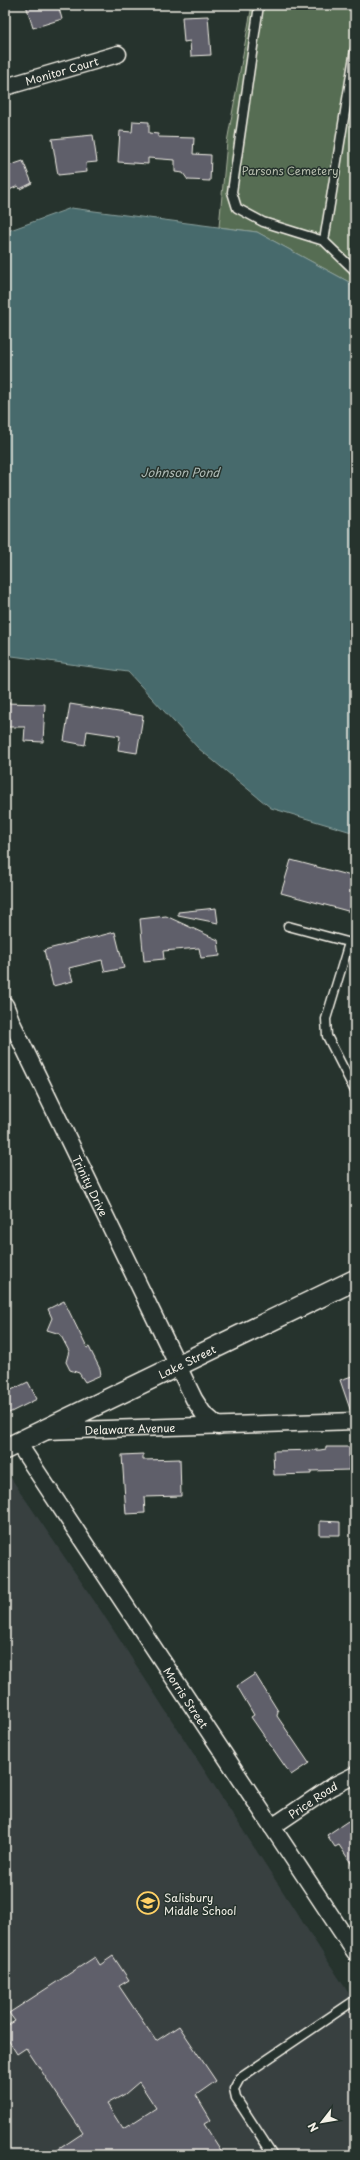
<svg xmlns="http://www.w3.org/2000/svg" width="360" height="2160" viewBox="0 0 360 2160" font-family="'Playpen Sans',sans-serif">
<style>
.built{fill:#374040}
.green{fill:#576d52;stroke:#a6af9d}
.water{fill:#476b6c;stroke:#8ca19e}
.building{fill:#5e5e6b;stroke:#f4f1e8;fill-rule:evenodd}
.lines{fill:none;stroke-linecap:round;stroke-linejoin:round}
.service-casing{stroke:#f4f1e8;stroke-width:11}
.minor-casing{stroke:#f4f1e8;stroke-width:19}
.tertiary-casing{stroke:#f4f1e8;stroke-width:23}
.service{stroke:#26332d;stroke-width:8}
.minor{stroke:#26332d;stroke-width:16}
.tertiary{stroke:#26332d;stroke-width:20}
.labels{text-anchor:middle;dominant-baseline:central;stroke-width:3;stroke-linejoin:round;paint-order:stroke}
.street-label{font-size:11px;fill:#f4f1e8;stroke:#26332d}
.park-label{font-size:11px;fill:#b5bcac;stroke:#26332d}
.poi-label{font-size:11px;fill:#f4f1e8;stroke:#26332d;text-anchor:start}
.water-label{font-size:12px;font-style:italic;fill:#afbbb6;stroke:#26332d}
</style>
<rect width="100%" height="100%" fill="#26332d"/>
<filter id="ink" filterUnits="userSpaceOnUse"><feTurbulence type="fractalNoise" baseFrequency=".025" numOctaves="2"/><feDisplacementMap in="SourceGraphic" scale="8" xChannelSelector="R" yChannelSelector="G"/><feConvolveMatrix kernelMatrix="1 2 1 2 8 2 1 2 1" color-interpolation-filters="sRGB"/></filter>
<g filter="url(#ink)">
<path class="built" d="M11 1478 103 1614 355 2003V2155H5V1481Z"/>
<path class="green" d="M252 5H355V290L349 282 257 232 219 227 227 142Z"/>
<path class="water" d="M71 208 257 232 349 282 355 290V833L271 808 198 748 128 672 5 655V232Z"/>
<path class="building" d="M26 5H58L62 19 33 28Z
M208 16 211 55 191 56 190 41 184 42 182 17Z
M133 121 149 122V133L158 134V137L194 138 193 154 211 155 210 181 188 180 183 173 175 172V160L148 158V164L118 162 120 131 132 132Z
M93 135 97 162 86 163 87 172 58 175 52 139Z
M23 161 32 183 20 189 18 186 5 192V167Z
M5 703 45 704 43 742 24 741 25 727H5Z
M70 704 143 716 137 753 118 750 120 736 87 731 85 745 64 741Z
M291 860 355 877V913L281 893Z
M216 908 218 923 178 915V912Z
M166 916 218 940 220 956 201 958 199 948 163 951 164 959 144 961 140 919Z
M115 932 124 968 105 972 102 960 69 968 73 981 53 986 44 950Z
M64 1301 87 1348 89 1347 100 1369 101 1375 85 1382 79 1373 70 1370 66 1362 69 1351 60 1334 47 1330 52 1318 48 1309Z
M355 1375V1412H351L340 1380Z
M28 1382 37 1399 5 1415V1393Z
M326 1447H349V1470L311 1471V1474L274 1475 273 1451 320 1450 326 1449Z
M143 1454V1460L180 1459 181 1496 144 1497 145 1513 126 1514 122 1455Z
M320 1521 340 1522V1535H320Z
M255 1674 278 1711 277 1716 309 1763 291 1775 251 1717 254 1715 237 1686Z
M348 1821 355 1832V1869L339 1845 335 1847 327 1835Z
M113 1956 129 1980 119 1986 156 2041 179 2026 216 2081 196 2095 211 2120 204 2124 224 2155H50L83 2133 26 2048 17 2054 5 2035V2027L15 2021 9 2013 95 1957 100 1965ZM139 2082 156 2108 123 2129 107 2104 125 2094Z"/>
<g class="lines">
<g class="service-casing">
<path id="service" d="M259 5 232 192 237 208 263 222 324 241 355 271
M324 241 355 50
M288 926 355 944
M349 943 326 1019 327 1036 355 1091
M273 2155 236 2098 234 2089 240 2078 355 2000"/>
</g>
<g class="minor-casing">
<g id="minor">
<path id="s1" d="M5 87 118 54"/>
<path id="s2" d="M5 1005 12 1023 194 1399 203 1413 218 1426"/>
<path id="s3" d="M45 1431 355 1421"/>
<path id="s4" d="M18 1443 355 1952"/>
<path id="s5" d="M272 1827 331 1787 355 1775"/>
</g>
</g>
<g class="tertiary-casing">
<g id="tertiary">
<path id="s6" d="M5 1449 355 1280"/>
</g>
</g>
<use href="#service" class="service"/>
<use href="#minor" class="minor"/>
<use href="#tertiary" class="tertiary"/>
</g>
</g>
<defs>
<g id="school-ring" transform="scale(1.15)"><circle r="9.5" fill="#26332d" stroke="#ffd166" stroke-width="1.5"/><path d="M0-5L7-2L0 1L-7-2ZM-4 1L0 2.5L4 1V4Q0 6-4 4Z" fill="#ffd166"/></g>
</defs>
<g fill-rule="evenodd">
<use href="#school-ring" x="148" y="1903"/>
</g>
<g class="labels">
<g class="street-label">
<text stroke="none"><textPath href="#s1" startOffset="59">Monitor Court</textPath></text>
<text stroke="none"><textPath href="#s2" startOffset="200">Trinity Drive</textPath></text>
<text stroke="none"><textPath href="#s6" startOffset="202">Lake Street</textPath></text>
<text stroke="none"><textPath href="#s3" startOffset="85">Delaware Avenue</textPath></text>
<text stroke="none"><textPath href="#s4" startOffset="305">Morris Street</textPath></text>
<text stroke="none"><textPath href="#s5" startOffset="49">Price Road</textPath></text>
</g>
<g class="park-label">
<text x="290" y="170">Parsons Cemetery</text>
</g>
<g class="poi-label">
<text x="164" y="1897">Salisbury<tspan x="164" dy="13">Middle School</tspan></text>
</g>
<g class="water-label">
<text x="180" y="472">Johnson Pond</text>
</g>
</g>
<rect width="360" height="2160" fill="none" stroke="#26332d" stroke-width="20"/>
<rect x="10" y="10" width="340" height="2140" fill="none" stroke="#f4f1e8" stroke-width="1.5" filter="url(#ink)"/>
<g transform="translate(322 2122) rotate(239)" stroke="#26332d" stroke-width="3" paint-order="stroke">
<path d="M0-3L7 15L0 10L-7 15Z" fill="#f4f1e8"/>
<text y="-6" font-size="11" font-weight="bold" text-anchor="middle" fill="#f4f1e8">N</text>
</g>
</svg>
